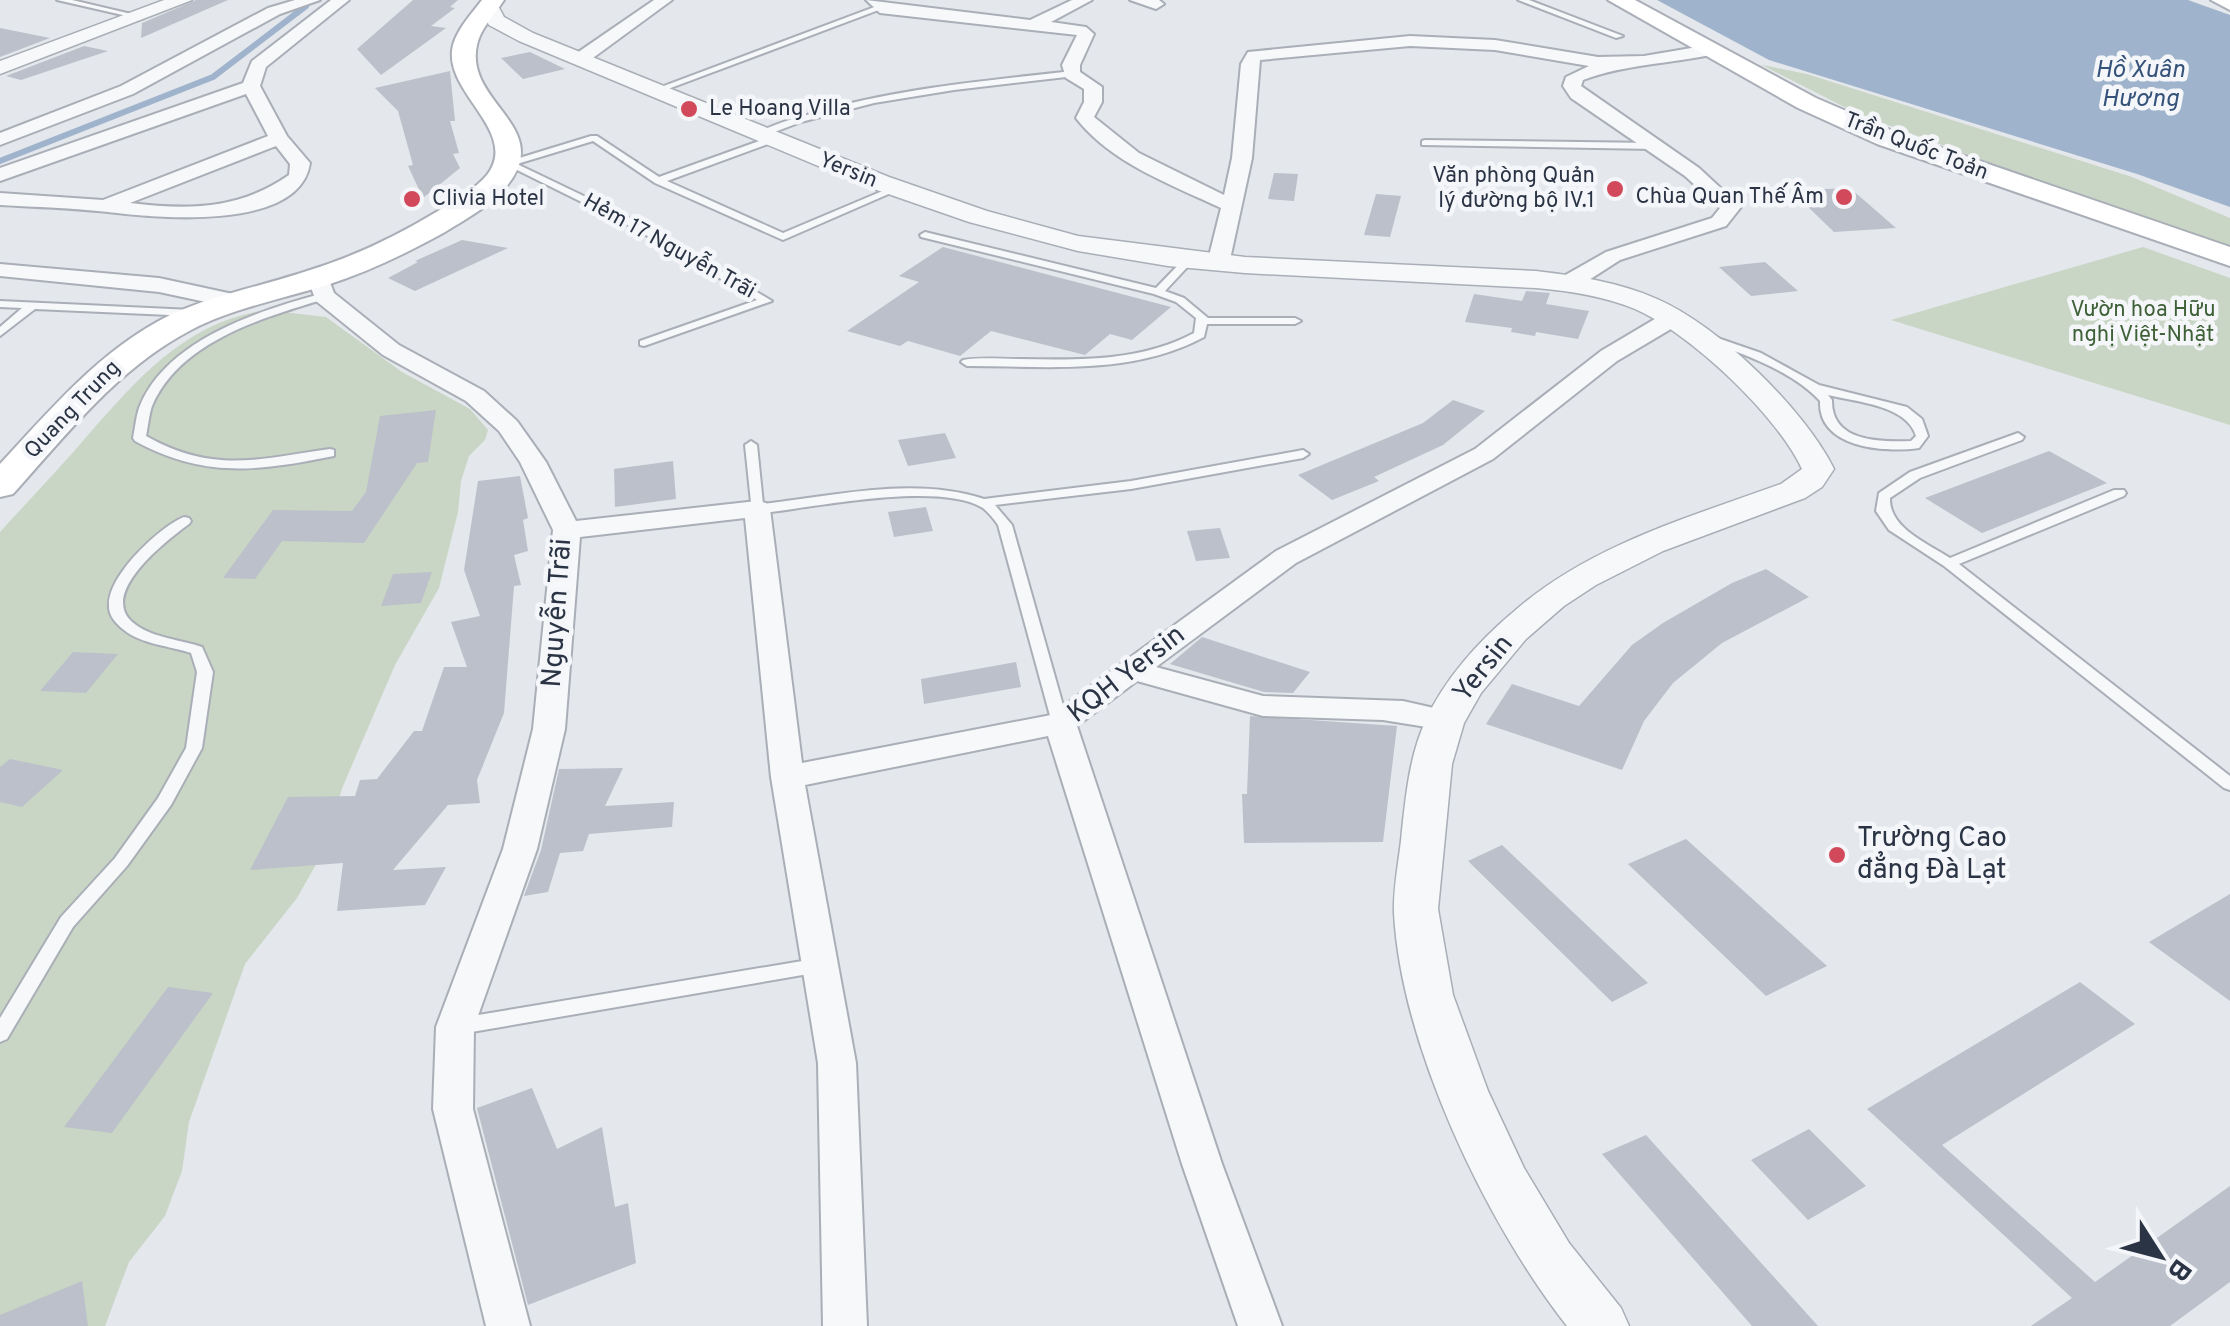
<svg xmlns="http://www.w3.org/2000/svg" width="2230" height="1326" viewBox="0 0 2230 1326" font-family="Overpass,sans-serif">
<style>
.green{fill:#c9d6c5}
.water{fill:#9fb4cc}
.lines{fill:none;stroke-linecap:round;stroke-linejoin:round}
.stream{stroke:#9fb4cc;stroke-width:6}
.building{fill:#bbc0ca}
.service-casing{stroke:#a9aeb7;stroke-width:4}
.minor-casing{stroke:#a9aeb7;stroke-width:4}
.tertiary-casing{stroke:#a9aeb7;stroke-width:3}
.secondary-casing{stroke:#a9aeb7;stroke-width:4}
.service{fill:#f7f8fa;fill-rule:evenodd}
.minor{fill:#f7f8fa;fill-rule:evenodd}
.tertiary{fill:#f7f8fa;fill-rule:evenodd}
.secondary{fill:#fff;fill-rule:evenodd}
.poi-dot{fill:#d1495b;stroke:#f4f6f9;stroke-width:4}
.labels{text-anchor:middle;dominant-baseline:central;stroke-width:9;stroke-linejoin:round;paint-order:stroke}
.far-poi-label{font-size:22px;fill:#2b3445;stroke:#f4f6f9;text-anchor:start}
.far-street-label{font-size:22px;fill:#2b3445;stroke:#f4f6f9}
.far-park-label{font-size:22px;fill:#3f6138;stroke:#f4f6f9}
.far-water-label{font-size:25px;font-style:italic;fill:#34527a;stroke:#f4f6f9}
.street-label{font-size:28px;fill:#2b3445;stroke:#f4f6f9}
.poi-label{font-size:28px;fill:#2b3445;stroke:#f4f6f9;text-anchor:start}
</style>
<rect width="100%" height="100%" fill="#e4e7ec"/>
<path class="green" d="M1762 65 1807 74 2132 177 2230 218V251L1858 114Z
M2143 247 2230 278V425L1891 320Z
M266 310 326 317 402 372 470 409 488 430 485 440 469 456 461 481 458 512 439 588 395 665 343 786 319 859 297 898 245 964 189 1122 182 1171 165 1216 129 1262 105 1326H0V532C29 500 60 468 88 435 138 378 187 321 266 310Z"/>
<path class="water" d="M1657 0H2188L2230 15V207L2137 174 1769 60Z"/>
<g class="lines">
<path class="stream" d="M0 161 213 77 306 6"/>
</g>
<path class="building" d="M196 0H228L141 38 142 23Z
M413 0H458L450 7 455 8 431 26 446 28 381 75 357 49Z
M0 28 50 38 0 57Z
M84 46 108 51 21 80 6 76Z
M530 52 565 69 523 79 501 58Z
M450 71 455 121H450L459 153 453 154 460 168 423 198 408 166 413 165 398 111 375 88Z
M1274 173 1298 174 1294 201 1268 199Z
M1850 188 1896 228 1834 232 1806 205 1816 204 1802 190Z
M1376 194 1401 196 1390 237 1364 235Z
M462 240 508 248 415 291 388 278 418 262 415 261Z
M943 247 1171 307 1132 340 1110 334 1085 355 991 331 960 356 908 341 900 346 847 331 919 282 899 276Z
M1765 262 1798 291 1751 296 1719 267Z
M1526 291 1550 293 1546 304 1589 311 1578 339 1536 332 1535 336 1511 332 1512 328 1465 322 1474 294 1522 301Z
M1453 400 1485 411 1443 445 1374 477 1379 481 1332 500 1298 475 1423 423Z
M436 410 428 462 417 463 364 543 282 541 255 579 223 578 273 510 352 511 366 492 380 416Z
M945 433 956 458 908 466 898 440Z
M2049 451 2107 483 1982 533 1925 498Z
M673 461 676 499 615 507 614 469Z
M520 476 528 518 523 520 528 551 514 555 521 585 514 586 504 713 477 780 480 803 448 805 393 870 446 867 425 905 337 911 343 863 250 870 288 797 355 796 360 780 377 779 414 731H422L444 667H467L451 622 480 616 464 570 478 481Z
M926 507 933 531 894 537 888 512Z
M1220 528 1230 558 1196 561 1187 531Z
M1766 569 1809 597 1722 643 1673 683 1644 721 1622 770 1486 724 1512 684 1579 706 1632 645 1663 623 1732 583Z
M432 572 421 603 381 606 393 574Z
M1202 637 1310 672 1293 693 1264 692 1170 664Z
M73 652 118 654 86 693 40 691Z
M1016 662 1021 687 924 704 921 679Z
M1250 716 1397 726 1383 842 1244 843 1242 794H1247Z
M10 759 63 770 22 807 0 802V767Z
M623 768 605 806 674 802 672 827 589 834 583 851 560 853 548 892 524 896 541 850 559 769Z
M1686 839 1827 966 1766 996 1628 864Z
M1502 845 1648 983 1612 1002 1468 861Z
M2230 894V1001L2149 942Z
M2080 982 2135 1024 1942 1145 2095 1282 2230 1186V1282L2170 1326H2031L2072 1298 1867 1109Z
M168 987 213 993 112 1133 64 1127Z
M532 1088 557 1149 602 1127 615 1207 628 1203 636 1263 528 1305 477 1108Z
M1809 1129 1866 1186 1808 1220 1751 1160Z
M1646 1135 1818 1326H1752L1602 1154Z
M82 1281 88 1326H0V1315Z"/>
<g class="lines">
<g class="service-casing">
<path id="service" d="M57 0H72L144 17 140 19Z
M1518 0H1529L1623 36 1616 38Z
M877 6 884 8 660 92 653 90Z
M1072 71 1075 72V76L954 90 874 103 801 122 764 136 756 134C773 124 795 118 814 113 898 88 985 81 1072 71Z
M591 136H597L659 177 770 137H776V141L667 181 783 233 892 187 900 189 783 240 655 183 593 141 517 164 642 224 772 301 644 346 640 345V341L757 300 634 228 503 163Z
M1425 140 1654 143 1659 146 1654 149 1422 145V141Z
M925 232 1156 288 1184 259 1188 258 1193 261 1165 291 1184 298 1208 318H1295L1301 321 1295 324H1207L1204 337C1132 376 1046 366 967 366L961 362 963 360C981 357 1000 359 1018 359 1078 360 1140 362 1194 333L1196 318 1176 302 1154 294 921 237 920 235Z
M324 293 328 294V298C266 317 180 340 152 406 149 415 148 427 146 436 214 474 258 459 330 449L334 450V456C259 471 204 479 135 441L133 438C135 428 136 417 139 408 165 340 260 310 324 293Z
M0 301 192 310 198 313 192 316 35 309 0 336V327L22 308 0 307Z
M1706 334 1761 353 1819 385 1907 407 1922 419 1928 436 1919 448C1884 453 1818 448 1820 401 1792 370 1740 353 1702 339L1700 337ZM1828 395C1856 402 1907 405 1916 436L1911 441C1879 442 1831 442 1832 400Z
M2018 433 2024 437 2022 440 1920 478 1890 498C1889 528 1927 543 1950 558L2114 490H2124L2126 493 2124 496 1959 564 2230 776V790L2224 788 1944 566 1889 530 1876 511 1879 493 1910 472Z
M751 441 757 445 763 504C834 496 914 476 984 499L1131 481 1303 450 1309 454 1303 458 1131 489 995 505 1012 525 1068 723 1060 728 1052 723 998 525C994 519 989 513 983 508 946 485 849 501 806 507 789 509 770 514 752 512L745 445Z
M184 517 189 518 191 521 189 524C166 541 94 596 136 625 154 638 182 640 202 647L213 672 202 748 171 805 127 866 73 927 7 1039 0 1042V1018L61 917 115 858 158 798 186 748 197 672 191 653C170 646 141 644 124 630 115 623 108 615 109 604 109 575 159 527 184 517Z
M820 958 826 960 829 965 826 970 820 972 460 1034 453 1031 451 1026 453 1021 460 1018Z"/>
</g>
<g class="minor-casing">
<path id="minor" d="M295 0H320L280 14 133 94 0 145V133L121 86 268 8Z
M331 0H349L266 67 260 86 287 136 310 163C300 232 156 218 108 212 73 208 36 207 0 205V193L103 200 268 136 246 94 0 181V168L243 83 252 61ZM276 146 290 164 289 175C239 210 189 210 130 203Z
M654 0H672L586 63H574V55Z
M866 0 1030 20 1072 0H1092L1051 22 1086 27 1094 34 1080 65V72L1102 87V102L1094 117 1139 153 1224 195 1232 158 1241 64 1248 52 1410 36 1495 40 1598 57 1644 56 1709 45 1715 46V54C1670 64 1625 64 1583 80L1581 86 1699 168 1741 207 1726 226 1620 260 1578 287H1562L1559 282 1562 277 1606 252 1712 218 1720 208 1685 176 1571 98 1563 86 1566 77 1589 66 1495 50 1410 46 1260 60 1252 158 1229 264 1218 270 1207 264 1221 208C1170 184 1111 163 1076 118L1084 102V89L1066 78 1062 65 1077 35 880 13Z
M1130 0H1159L1164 4 1156 9Z
M0 264 159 278 242 296 245 301 234 308 159 292 0 276Z
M318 271 326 272 334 293 399 345 484 391 517 421 546 462 576 521 757 501 766 503 770 509 802 763 1051 715 1276 551 1475 449 1601 351 1665 313H1681L1684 318 1681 323 1617 361 1493 459 1296 563 1156 667 1263 696 1403 701 1456 713 1461 720 1456 727 1445 730 1383 720 1263 716 1137 681 1077 726 1222 1164 1282 1326H1238L1182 1164 1048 736 805 785 856 1063 867 1326H823L818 1063 771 777 745 518 580 537 565 729 537 849 474 1027 473 1109 530 1326H486L433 1109 436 1027 503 849 533 729 553 530 520 462 499 431 466 401 383 355 316 301 307 277Z"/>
</g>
<g class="tertiary-casing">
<path id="tertiary" d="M164 0H192L0 74V61Z
M489 0 496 2 504 17 533 33 889 177 987 211 1078 236 1245 257 1536 271C1577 276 1619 282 1657 299 1718 325 1805 410 1834 469L1822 487 1805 498 1663 551 1596 585 1564 606 1526 639 1481 693 1464 723 1452 764 1438 909 1453 995 1488 1091 1524 1168 1569 1243 1621 1308 1629 1326H1567C1486 1223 1401 1045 1394 913 1393 885 1400 857 1402 830 1406 793 1410 754 1426 720 1444 680 1478 642 1511 614 1587 546 1687 518 1781 484L1802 469C1777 415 1690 333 1635 309 1604 296 1570 291 1536 288L1245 273 1168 266 1078 251 969 222 871 188 519 41 489 25 479 6Z"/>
</g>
<g class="secondary-casing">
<path id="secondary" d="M482 0H504C495 14 480 29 477 45 464 103 556 127 506 187 490 206 466 219 445 232 407 253 368 272 327 285 282 299 233 308 191 330 118 368 67 434 13 494L0 497V464C51 409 101 349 170 315 214 295 262 286 307 271 353 257 397 236 438 211 455 201 474 190 487 175 521 131 441 92 453 45 458 28 472 13 482 0Z
M1608 0H1635L1816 98 1895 132 2230 247V266L1877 144 1798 108Z
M2211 0H2230V10Z"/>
</g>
<use href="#service" class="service"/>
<use href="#minor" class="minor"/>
<use href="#tertiary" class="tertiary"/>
<use href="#secondary" class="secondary"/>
</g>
<g class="poi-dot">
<circle cx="689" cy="109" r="10"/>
<circle cx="1615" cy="189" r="10"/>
<circle cx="1844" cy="197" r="10"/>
<circle cx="412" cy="199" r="10"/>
<circle cx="1837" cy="855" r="10"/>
</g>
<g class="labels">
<g class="far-poi-label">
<text x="709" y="109">Le Hoang Villa</text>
<text x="1595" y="176" text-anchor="end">Văn phòng Quản<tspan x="1595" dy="25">lý đường bộ IV.1</tspan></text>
<text x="1824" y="197" text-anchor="end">Chùa Quan Thế Âm</text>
<text x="432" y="199">Clivia Hotel</text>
</g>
<g class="far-street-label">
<text transform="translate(1916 147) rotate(21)">Trần Quốc Toản</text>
<text transform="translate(848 171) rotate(22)">Yersin</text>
<text transform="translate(669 247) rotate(29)">Hẻm 17 Nguyễn Trãi</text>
<text transform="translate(73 410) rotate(-46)">Quang Trung</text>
</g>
<g class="far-park-label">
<text x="2143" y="310">Vườn hoa Hữu<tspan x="2143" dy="25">nghị Việt-Nhật</tspan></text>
</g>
<g class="far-water-label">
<text x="2140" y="71">Hồ Xuân<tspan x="2140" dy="29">Hương</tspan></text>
</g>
<g class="street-label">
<text transform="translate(558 613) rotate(-86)">Nguyễn Trãi</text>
<text transform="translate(1484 669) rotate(-51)">Yersin</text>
<text transform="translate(1127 675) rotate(-38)">KQH Yersin</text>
</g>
<g class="poi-label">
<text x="1857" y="839">Trường Cao<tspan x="1857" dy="32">đẳng Đà Lạt</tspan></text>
</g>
</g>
<g transform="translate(2160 1256) rotate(126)" stroke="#f4f6f9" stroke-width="8" paint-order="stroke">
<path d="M0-8L18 38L0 25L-18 38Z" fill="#2b3445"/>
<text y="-15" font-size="28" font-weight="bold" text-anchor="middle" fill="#2b3445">B</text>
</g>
</svg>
